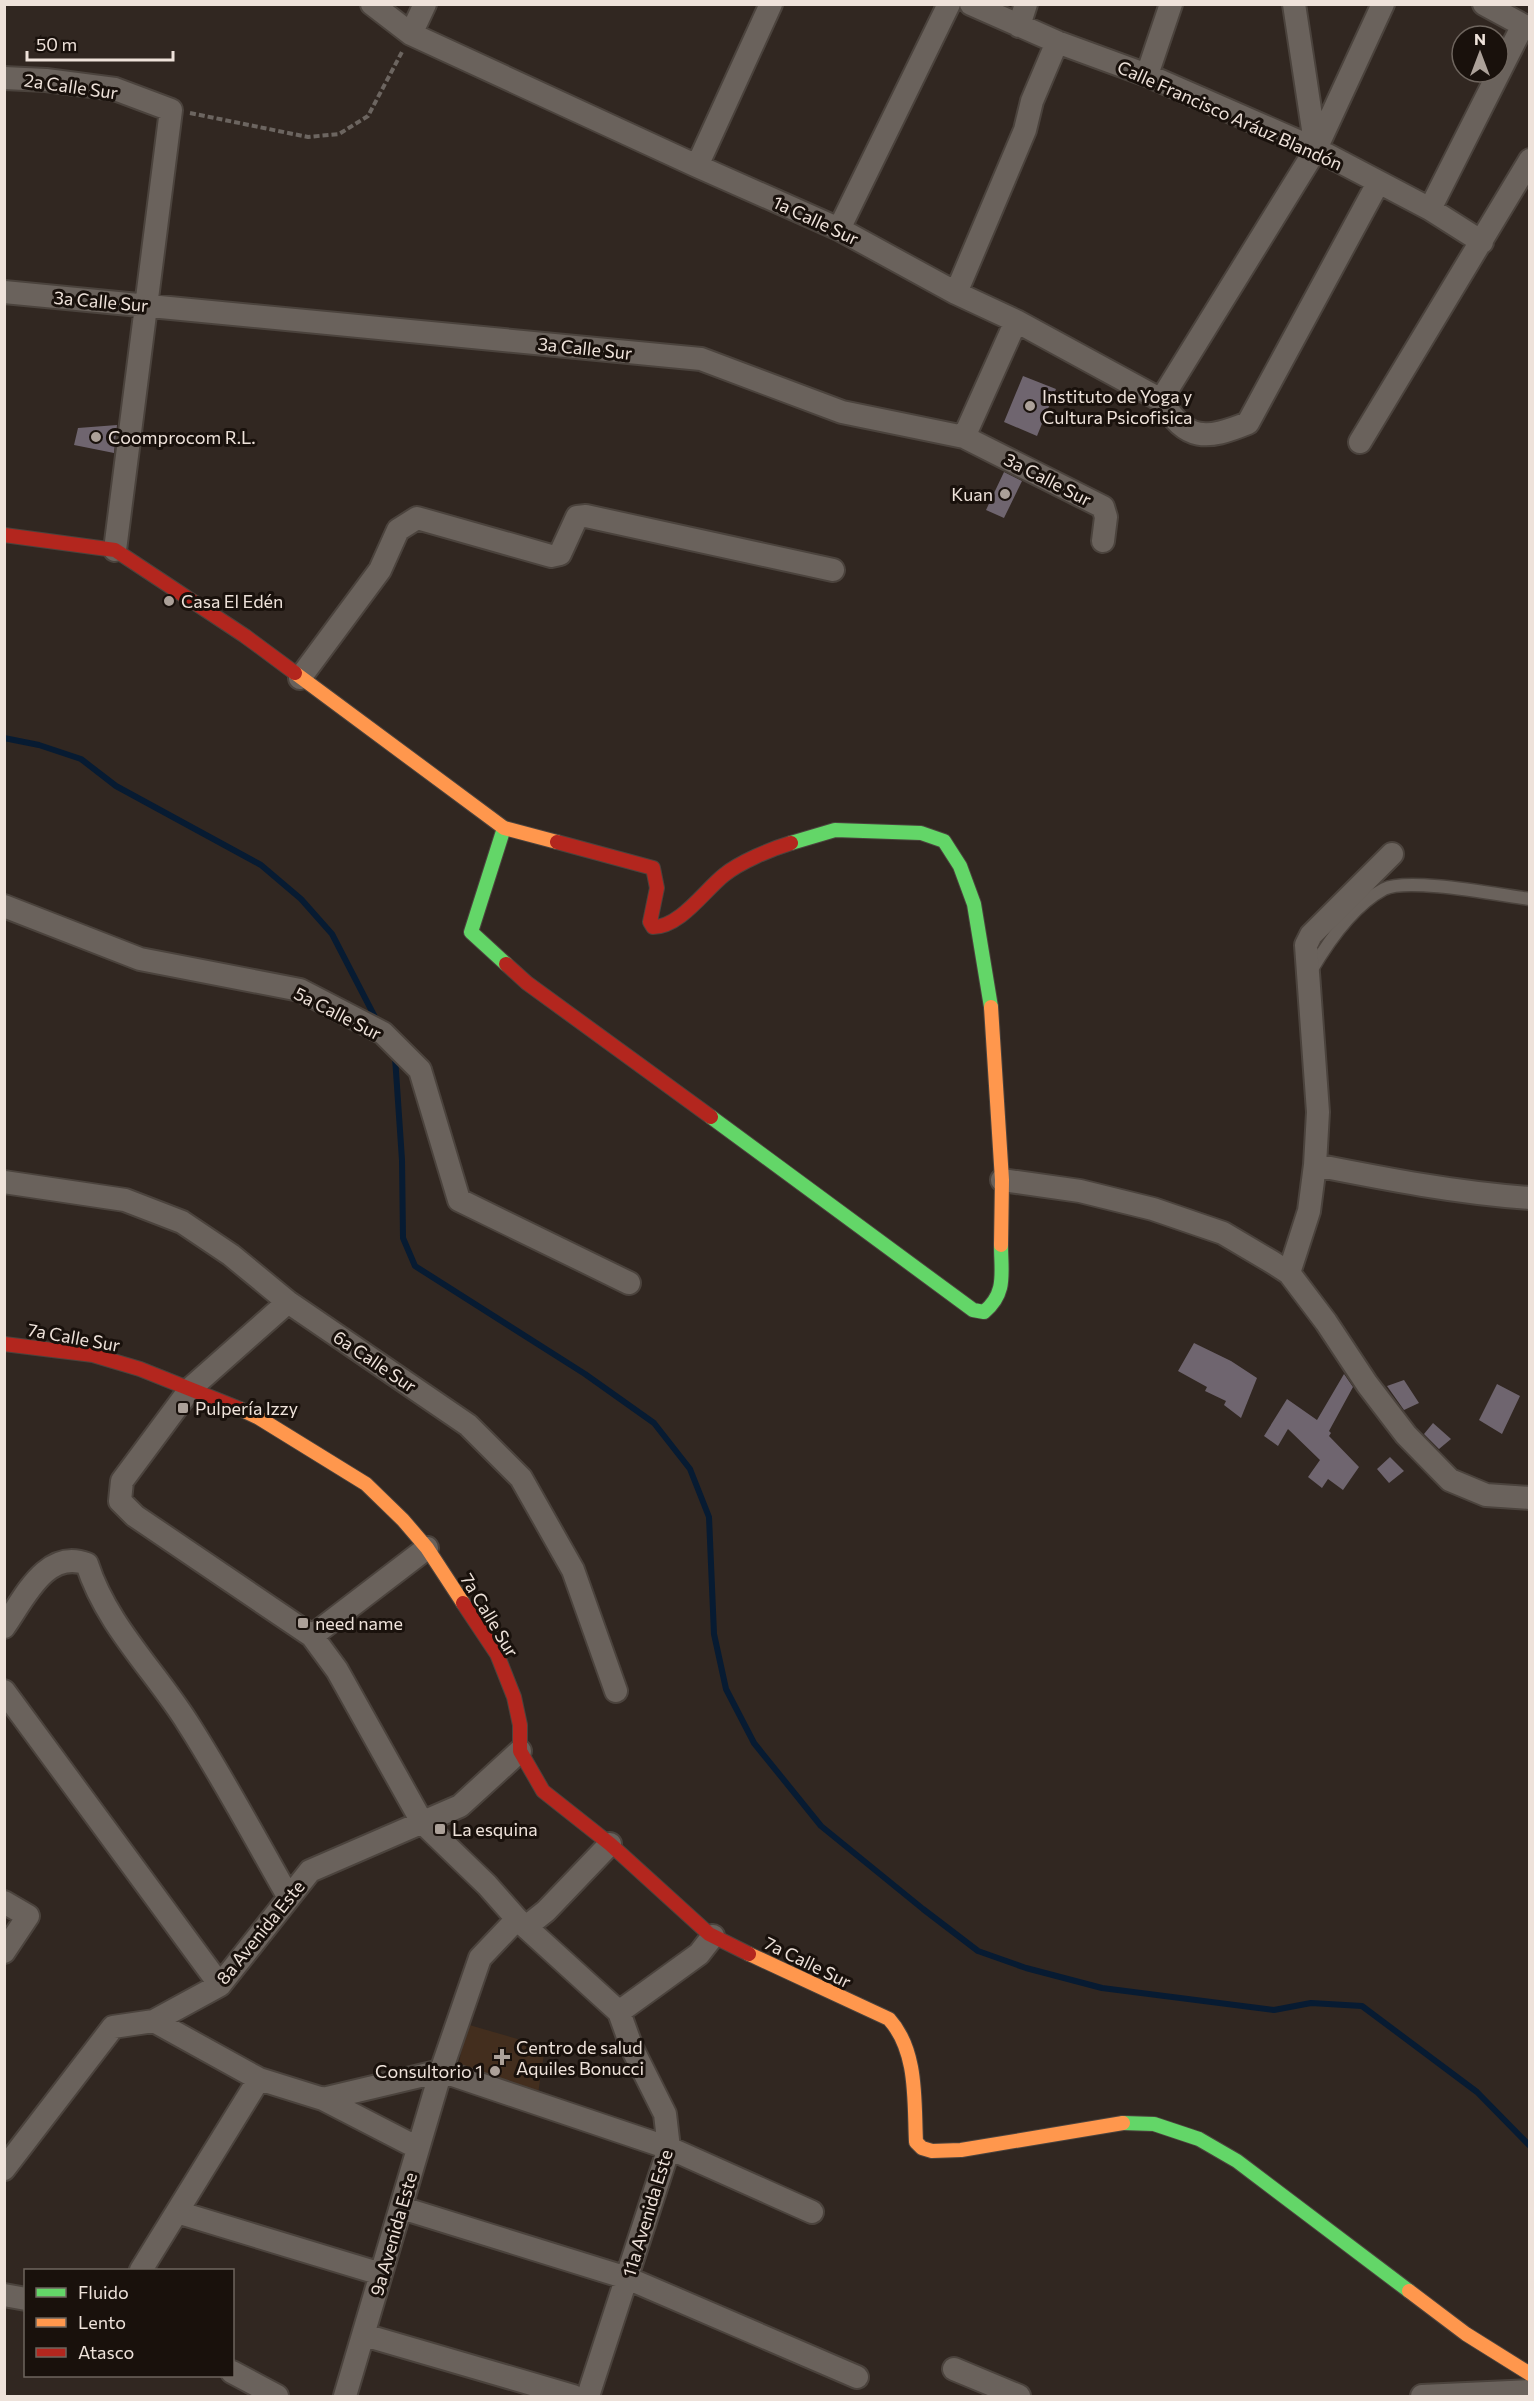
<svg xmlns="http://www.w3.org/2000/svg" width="1534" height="2401" viewBox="0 0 1534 2401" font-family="Commissioner,sans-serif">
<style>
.built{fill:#432e1e}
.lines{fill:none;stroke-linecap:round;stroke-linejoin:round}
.stream{stroke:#071b32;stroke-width:6}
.building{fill:#6f656f}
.lane-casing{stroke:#4b433d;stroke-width:15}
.street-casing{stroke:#4b433d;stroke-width:26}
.fast-casing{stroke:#4b433d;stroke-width:16}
.slow-casing{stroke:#4b433d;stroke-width:16}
.jam-casing{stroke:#4b433d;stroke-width:16}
.path{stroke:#6c6560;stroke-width:4;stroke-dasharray:6 3;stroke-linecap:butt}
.lane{stroke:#6a625c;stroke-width:12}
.street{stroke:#6a625c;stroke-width:22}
.fast{stroke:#63d668;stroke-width:14}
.slow{stroke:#ff974d;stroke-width:14}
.jam{stroke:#b3261e;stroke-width:14}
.poi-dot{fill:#aca199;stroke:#19110c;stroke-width:2}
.labels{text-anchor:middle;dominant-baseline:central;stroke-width:6;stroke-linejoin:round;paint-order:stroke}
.street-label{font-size:18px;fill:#eee2da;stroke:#19110c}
.poi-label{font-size:18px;fill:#eee2da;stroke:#19110c;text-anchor:start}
</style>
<rect width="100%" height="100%" fill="#312721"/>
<path class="built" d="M466 2024 545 2047 538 2094 458 2069Z"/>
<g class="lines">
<path class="stream" d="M4 738 39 745 81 759 116 786 261 865 301 899 332 934 377 1021
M395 1057 402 1160 403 1238 415 1266 585 1374 654 1423 690 1469 709 1517 714 1634 726 1689 754 1743 821 1826 923 1909 978 1951 1026 1968 1102 1988 1274 2010 1311 2003 1362 2006 1477 2092 1530 2146"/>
</g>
<path class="building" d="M1023 376 1056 389 1037 436 1004 422Z
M117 425 114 453 74 445 78 428Z
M1004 472 1022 481 1004 518 986 510Z
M1194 1343 1231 1361 1257 1378 1241 1418 1224 1405 1226 1401 1205 1391 1207 1387 1178 1371Z
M1344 1374 1353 1387 1329 1431 1331 1433 1329 1436 1359 1467 1343 1490 1328 1479 1322 1488 1308 1477 1320 1460 1288 1429 1278 1446 1264 1436 1287 1399 1317 1420Z
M1404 1380 1419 1403 1404 1410 1387 1386Z
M1497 1384 1520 1396 1502 1434 1479 1420Z
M1433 1423 1451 1439 1439 1449 1424 1434Z
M1390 1457 1404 1471 1389 1483 1377 1469Z"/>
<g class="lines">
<g class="lane-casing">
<path id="lane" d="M1311 971C1328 942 1354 905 1384 889 1408 877 1499 895 1530 899"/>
</g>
<g class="street-casing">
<path id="street" d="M372 4 411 34 697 166 839 229 956 293 1016 321 1161 400C1187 442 1206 440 1248 423L1378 183
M971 4 1057 42 1147 75 1316 149 1430 209 1482 242
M1294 4 1316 149
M1484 4 1530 29
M1019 26 1026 4
M411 34 425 4
M1147 75 1171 4
M4 78 46 80 115 89 171 110 115 550
M697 166 771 4
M1430 209 1523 25
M839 229 949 4
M4 292 701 359 842 412 964 437 1103 507 1106 517 1103 541
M956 293 1025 130 1032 101 1057 42
M1161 400 1316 149 1383 4
M964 437 1016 321
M1360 442 1530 160
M300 678 380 570 398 530 417 518 551 556 560 554 577 517 586 516 833 570
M4 906 140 959 300 990 383 1033 420 1070 459 1200 629 1283
M1315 1165C1386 1179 1457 1193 1530 1198
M1002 1180 1080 1191 1153 1209 1223 1233 1272 1262 1289 1273 1326 1322 1367 1384 1406 1435 1450 1480 1486 1495 1530 1498
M4 1182 125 1200 182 1222 231 1255 288 1302 468 1425 521 1478 573 1570 616 1691
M1289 1273 1309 1211 1315 1165 1318 1112 1306 945 1311 935 1392 854
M288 1302 191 1388 122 1481 120 1501 135 1516 312 1636 337 1670 422 1822 487 1885 517 1919 619 2012 632 2048 665 2114 669 2148 588 2396
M4 1627C24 1599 46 1548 87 1564 106 1624 154 1670 187 1722 223 1778 255 1838 288 1896
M312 1636 427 1548
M4 1691 220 1985
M4 1902 28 1916 4 1952
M526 1927 546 1911 610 1844
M619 2012 699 1954 713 1936
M154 2021 259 2079 323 2099 418 2148
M323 2099 441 2071 669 2148 812 2212
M4 2169 113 2027 154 2021 220 1985 310 1871 460 1806 520 1751
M402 2208 627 2278 857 2377
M177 2212 381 2274
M141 2270 259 2079
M4 2295 26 2299
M364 2335 573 2396
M954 2369 1019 2396
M232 2372 277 2396
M345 2396 441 2071 480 1958 517 1919
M1422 2396 1530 2391"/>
</g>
<g class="fast-casing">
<path id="fast" d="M504 828 471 932 506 964
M791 843 835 830 921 833 944 841 960 866 974 904 991 1007
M711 1117 973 1310 984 1312C1007 1293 1001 1273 1001 1245
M1123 2123 1154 2124 1199 2139 1237 2161 1409 2291"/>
</g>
<g class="slow-casing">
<path id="slow" d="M295 673 504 828 557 842
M991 1007 1002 1180 1001 1245
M240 1409 259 1418 366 1484 403 1520 427 1548 463 1603
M749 1954 889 2019C918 2051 914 2101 916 2142L922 2148 932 2151 961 2150 1123 2123
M1409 2291 1466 2334 1530 2374"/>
</g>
<g class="jam-casing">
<path id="jam" d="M4 535 115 550 245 636 295 673
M557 842 653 868 657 888 650 922 653 927C680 927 704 891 724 875 740 862 771 849 791 843
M506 964 527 983 711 1117
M4 1344 93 1355 140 1369 240 1409
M463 1603 497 1654 514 1697 520 1725V1751L543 1791 610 1844 709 1934 749 1954"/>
</g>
<path class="path" d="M190 113 308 137 339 134 368 116 403 50"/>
<use href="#lane" class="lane"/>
<use href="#street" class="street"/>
<use href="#fast" class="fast"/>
<use href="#slow" class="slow"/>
<use href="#jam" class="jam"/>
</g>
<g class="poi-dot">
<circle cx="1030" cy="406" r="6"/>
<circle cx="96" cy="437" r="6"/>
<circle cx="1005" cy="494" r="6"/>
<circle cx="169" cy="601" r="6"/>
<rect x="177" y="1402" width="12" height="12" rx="3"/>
<rect x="297" y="1617" width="12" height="12" rx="3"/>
<rect x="434" y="1823" width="12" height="12" rx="3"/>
<path d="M499 2048h6v6h6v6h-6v6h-6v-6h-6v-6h6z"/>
<circle cx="495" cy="2071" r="6"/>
</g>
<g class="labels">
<g class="street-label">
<text transform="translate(71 86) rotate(8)">2a Calle Sur</text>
<text transform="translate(1230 115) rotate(24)">Calle Francisco Aráuz Blandón</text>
<text transform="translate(816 220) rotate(25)">1a Calle Sur</text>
<text transform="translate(101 301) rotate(5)">3a Calle Sur</text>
<text transform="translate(585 348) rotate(6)">3a Calle Sur</text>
<text transform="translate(1048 479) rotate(27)">3a Calle Sur</text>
<text transform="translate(338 1013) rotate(27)">5a Calle Sur</text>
<text transform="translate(74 1337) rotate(10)">7a Calle Sur</text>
<text transform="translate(375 1361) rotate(34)">6a Calle Sur</text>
<text transform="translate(490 1615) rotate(59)">7a Calle Sur</text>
<text transform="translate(260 1932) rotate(-51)">8a Avenida Este</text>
<text transform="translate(808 1962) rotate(26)">7a Calle Sur</text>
<text transform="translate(647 2213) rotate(-73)">11a Avenida Este</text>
<text transform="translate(393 2234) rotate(-74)">9a Avenida Este</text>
</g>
<g class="poi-label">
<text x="1042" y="396">Instituto de Yoga y<tspan x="1042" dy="21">Cultura Psicofisica</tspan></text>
<text x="108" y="437">Coomprocom R.L.</text>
<text x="993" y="494" text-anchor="end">Kuan</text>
<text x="181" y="601">Casa El Edén</text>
<text x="195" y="1408">Pulpería Izzy</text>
<text x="315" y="1623">need name</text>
<text x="452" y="1829">La esquina</text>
<text x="516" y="2047">Centro de salud<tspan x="516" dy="21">Aquiles Bonucci</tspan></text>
<text x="483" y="2071" text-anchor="end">Consultorio 1</text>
</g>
</g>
<rect width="1534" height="2401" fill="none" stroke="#eee2da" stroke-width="12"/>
<rect x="24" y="2269" width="210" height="108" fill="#19110c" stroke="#6e655e" stroke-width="1.5"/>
<rect x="36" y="2288" width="30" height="9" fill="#63d668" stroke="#6e655e" stroke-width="1.5"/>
<text x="78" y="2299" font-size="18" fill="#eee2da">Fluido</text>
<rect x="36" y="2318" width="30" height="9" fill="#ff974d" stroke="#6e655e" stroke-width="1.5"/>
<text x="78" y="2329" font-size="18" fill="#eee2da">Lento</text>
<rect x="36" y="2348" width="30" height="9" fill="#b3261e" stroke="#6e655e" stroke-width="1.5"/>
<text x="78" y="2359" font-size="18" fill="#eee2da">Atasco</text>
<g transform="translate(1480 54)"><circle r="28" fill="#19110c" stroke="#6e655e" stroke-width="1.5"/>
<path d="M0-4.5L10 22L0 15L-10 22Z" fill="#aca199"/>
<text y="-9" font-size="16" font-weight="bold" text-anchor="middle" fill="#eee2da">N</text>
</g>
<path d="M27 51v9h146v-9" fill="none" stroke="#eee2da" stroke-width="3"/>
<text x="36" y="51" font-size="18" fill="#eee2da" stroke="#19110c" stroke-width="4.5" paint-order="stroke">50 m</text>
</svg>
